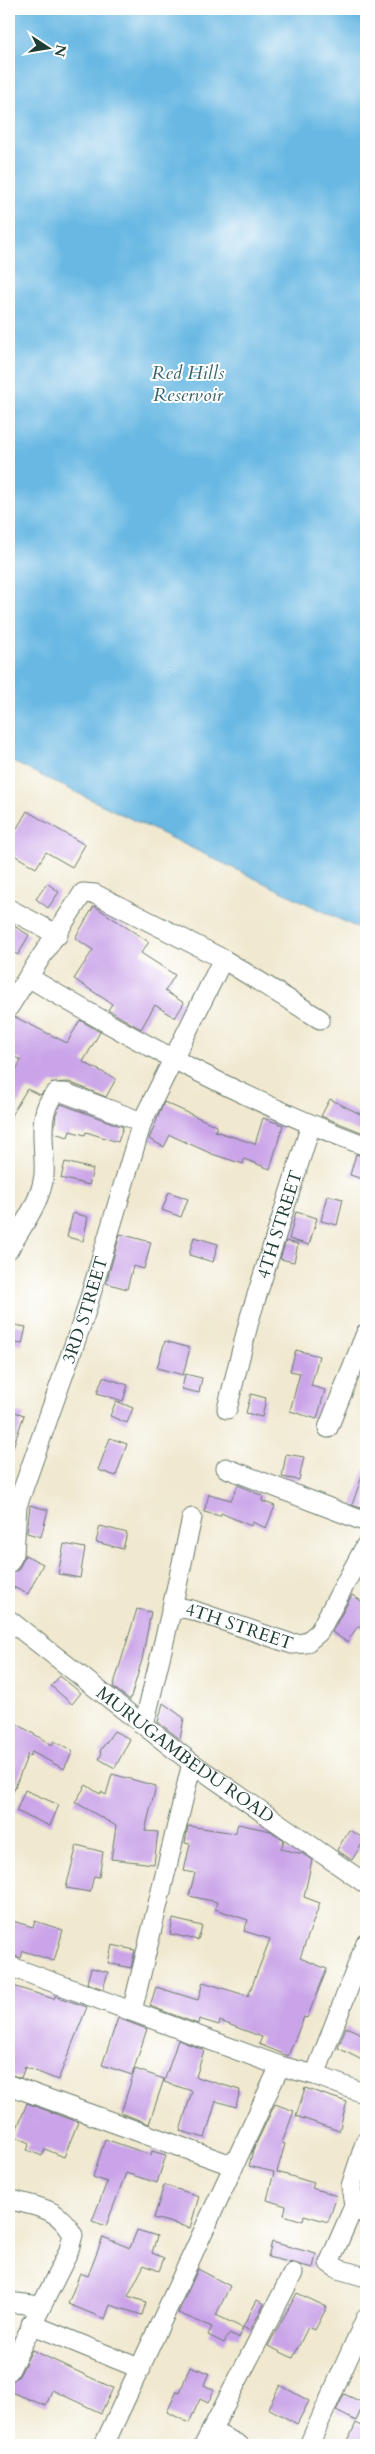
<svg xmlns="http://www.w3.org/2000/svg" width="375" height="2454" viewBox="0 0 375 2454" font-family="Cardo,serif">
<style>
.water{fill:#68b8e3;stroke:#447a8c}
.building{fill:#caa4e8}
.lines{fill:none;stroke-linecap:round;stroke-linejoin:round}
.minor-casing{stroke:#68796a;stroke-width:21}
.minor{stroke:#fff;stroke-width:19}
.labels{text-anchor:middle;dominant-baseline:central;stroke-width:4;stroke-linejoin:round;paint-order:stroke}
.street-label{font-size:18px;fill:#1f3d34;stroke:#fff}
.water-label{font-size:19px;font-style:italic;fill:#356269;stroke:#fff}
</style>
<rect width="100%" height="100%" fill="#fff"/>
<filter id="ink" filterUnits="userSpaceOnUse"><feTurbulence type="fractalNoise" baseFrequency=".02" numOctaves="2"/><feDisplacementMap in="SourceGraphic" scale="10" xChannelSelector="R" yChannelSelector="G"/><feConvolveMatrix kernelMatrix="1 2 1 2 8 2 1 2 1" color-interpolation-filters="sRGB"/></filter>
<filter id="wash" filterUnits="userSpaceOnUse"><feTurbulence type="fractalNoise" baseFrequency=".0096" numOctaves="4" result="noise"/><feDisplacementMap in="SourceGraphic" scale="20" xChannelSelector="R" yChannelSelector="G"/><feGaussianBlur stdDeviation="1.12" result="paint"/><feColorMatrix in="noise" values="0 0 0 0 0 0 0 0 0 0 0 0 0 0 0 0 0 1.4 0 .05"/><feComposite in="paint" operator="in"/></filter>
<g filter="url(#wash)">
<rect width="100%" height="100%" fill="#f0e8cf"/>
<path class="water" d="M9 9H366V932L9 760Z"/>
<g id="blocks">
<path class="building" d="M27 811 85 845 72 867 46 852 36 868 9 852V842Z
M47 883 59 892 48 908 36 899Z
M94 906 149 942 141 953 175 975 165 991 184 1003 175 1018 155 1005 141 1029 108 1010 112 1004 74 979 93 950 75 938Z
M9 923 29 935 18 955 9 950Z
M15 1017 67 1043 80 1020 100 1032 83 1062 116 1079 106 1097 69 1082 52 1083 40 1095 27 1089 9 1119V1084L21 1060 9 1054V1018Z
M330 1099 366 1117V1134L321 1116Z
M164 1102 217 1126 215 1131 255 1144 263 1118 283 1125 270 1169 244 1159 243 1164 212 1154 170 1135 164 1147 149 1139Z
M61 1104 123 1127 118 1142 86 1132 85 1135 70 1131 68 1137 54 1133 56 1114Z
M356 1154 366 1157V1180L350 1175Z
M65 1162 93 1169 89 1185 61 1178Z
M169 1192 188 1199 181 1217 162 1210Z
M327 1195 343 1199 337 1225 321 1221Z
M296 1212 317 1218 309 1245 289 1239Z
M73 1213 88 1217 83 1241 67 1237Z
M120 1234 151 1242 144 1269 133 1266 127 1289 106 1283Z
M194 1237 218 1244 213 1262 189 1255Z
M286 1241 298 1244 294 1262 280 1259Z
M9 1324 26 1327 22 1344 9 1342Z
M165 1341 190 1348 183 1375 157 1368Z
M296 1350 319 1356 311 1386 325 1390 317 1419 290 1411 300 1373 290 1371Z
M185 1374 202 1378 199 1393 182 1389Z
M103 1377 128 1385 123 1401 97 1393Z
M251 1394 266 1398 262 1417 246 1413Z
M116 1401 133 1408 127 1423 110 1416Z
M9 1410 24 1415 11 1453H9Z
M110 1438 127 1444 116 1476 98 1470Z
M286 1454 304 1457 299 1480 282 1477Z
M364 1470 366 1471V1510L352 1505Z
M238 1485 263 1496 262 1501 275 1506 266 1528 252 1522 251 1526 221 1513 220 1516 204 1512 209 1494 231 1500Z
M30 1505 48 1510 41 1537 27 1533Z
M100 1526 127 1533 123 1549 96 1542Z
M64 1544 85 1548 80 1578 58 1574Z
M25 1555 43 1564 28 1594 9 1585 10 1574 19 1569Z
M352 1595 366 1604V1630L358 1626 347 1642 332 1632Z
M137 1609 151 1612 142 1660 130 1700 113 1687Z
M60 1676 81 1693 72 1704 51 1686Z
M163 1703 184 1718 180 1739 158 1722Z
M9 1719 52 1745 54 1741 73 1751 64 1769 32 1752 30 1756 28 1754 10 1800Z
M114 1731 130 1739 115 1768 99 1759 102 1753 100 1751Z
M112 1774 156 1786 145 1831 158 1832 154 1864 111 1859 116 1826 75 1802 86 1785 100 1794 101 1792 106 1795Z
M25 1790 59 1805 50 1826 16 1811Z
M238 1824 271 1831 284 1840 281 1849 303 1854 312 1860 304 1897 320 1903 300 1958 327 1969 307 2018 304 2017 288 2056 259 2044 262 2037 220 2021 219 2025 199 2019 198 2024 150 2006 156 1987 198 2000 203 1982 248 1996 270 1939 244 1931 248 1920 215 1909 217 1902 189 1896 195 1873 184 1871 190 1844 185 1843 188 1826 235 1833Z
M349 1830 365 1839 352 1860 337 1850Z
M77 1845 103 1852 99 1877 94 1876 90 1892 66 1888Z
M173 1919 202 1926 198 1940 170 1934Z
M9 1920 33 1927 35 1921 63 1930 54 1961 23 1951 21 1958 9 1955Z
M112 1945 135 1950 131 1968 108 1963Z
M91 1968 108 1972 103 1989 87 1983Z
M9 1978 15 1980 13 1986 54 1999 55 1996 87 2007 58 2080 25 2067 21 2078 9 2074Z
M118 2018 147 2029 132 2075 102 2065Z
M346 2027 366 2036V2051L362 2060 338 2048Z
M178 2040 204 2050 196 2077 240 2090 236 2107 216 2101 205 2138 180 2131 192 2091 164 2082Z
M135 2069 164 2079 149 2124 121 2113Z
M305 2088 347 2102 339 2131 296 2116Z
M27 2103 78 2122 64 2157 45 2149 42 2156 27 2150 30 2143 14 2136Z
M275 2104 294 2111 282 2143 285 2144 277 2172 314 2183 312 2188 337 2196 328 2222 304 2215 303 2221 284 2215 286 2206 267 2200 274 2172 249 2166 253 2150Z
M105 2139 151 2155 152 2151 166 2155 157 2183 126 2173 106 2226 92 2221 107 2182 93 2177Z
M164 2185 199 2196 190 2228 154 2218Z
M137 2230 157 2236 152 2253 164 2258 159 2271 144 2265 128 2296 146 2302 142 2315 110 2305 105 2319 68 2304 80 2273 88 2276 103 2237 130 2248Z
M272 2242 316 2254 313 2268 268 2257Z
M198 2269 230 2286 216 2315 243 2328 238 2338 229 2334 224 2343 208 2335 212 2327 178 2313Z
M297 2293 327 2307 315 2330 308 2327 293 2358 268 2346Z
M257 2300 264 2304 250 2331 243 2327Z
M32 2350 113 2388 101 2413 52 2390 46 2406 9 2391V2382L19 2376Z
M190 2366 209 2373 204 2385 214 2390 208 2403 200 2399 189 2423 167 2412 177 2391 180 2392Z
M280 2385 309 2401 297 2424 268 2408Z
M344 2394 364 2403 356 2421 336 2411Z
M356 2423 366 2428V2445H346Z"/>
</g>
</g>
<g filter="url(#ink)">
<use href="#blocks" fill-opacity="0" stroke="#68796a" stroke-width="1"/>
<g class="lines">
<g class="minor-casing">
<g id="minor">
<path d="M9 909 58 935"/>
<path d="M223 959 320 1019"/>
<path d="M9 1007 28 977"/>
<path d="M9 1249C22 1226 41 1202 44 1175 46 1149 35 1112 56 1093H65L142 1122"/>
<path id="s1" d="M227 1409 250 1317 311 1125"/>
<path d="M328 1428 366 1333"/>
<path d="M226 1468 366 1522"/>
<path id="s2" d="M9 1563 14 1554 17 1506 85 1314 142 1122 223 959 95 894 83 893 28 977C137 1042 248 1102 366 1146"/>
<path d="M171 1612 192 1518"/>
<path id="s3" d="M9 1620 192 1763 366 1884"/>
<path id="s4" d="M144 1725 171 1612 182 1608 192 1610 292 1644 306 1643 319 1632 366 1545"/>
<path d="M9 1966 280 2066 315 2075 366 2094"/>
<path d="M132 2011 192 1763"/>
<path d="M315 2075 366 1943"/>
<path d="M9 2085 234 2166"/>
<path d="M366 2140 351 2186 354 2206 366 2215"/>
<path d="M9 2199C38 2208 57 2206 73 2235L68 2253 9 2371"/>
<path d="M354 2206 329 2263 338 2269 366 2277"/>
<path d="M9 2302 40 2306"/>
<path d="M31 2324 141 2369"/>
<path d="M211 2431 239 2445"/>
<path d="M104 2445 280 2066"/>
<path d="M204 2445 293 2273"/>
<path d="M309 2445 366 2318"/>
</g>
</g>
<use href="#minor" class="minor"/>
</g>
</g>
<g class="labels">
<g class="street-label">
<text stroke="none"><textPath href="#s1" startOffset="192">4TH STREET</textPath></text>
<text stroke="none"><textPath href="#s2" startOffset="266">3RD STREET</textPath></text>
<text stroke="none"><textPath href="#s4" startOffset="188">4TH STREET</textPath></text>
<text stroke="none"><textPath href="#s3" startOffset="222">MURUGAMBEDU ROAD</textPath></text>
</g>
<g class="water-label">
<text x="188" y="373">Red Hills<tspan x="188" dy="22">Reservoir</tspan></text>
</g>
</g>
<rect width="375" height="2454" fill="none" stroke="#fff" stroke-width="30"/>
<g transform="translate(48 48) rotate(102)" stroke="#ffffff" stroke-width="4" paint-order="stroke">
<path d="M0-4L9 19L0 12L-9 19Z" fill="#1f3d34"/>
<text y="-8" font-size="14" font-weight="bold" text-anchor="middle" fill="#1f3d34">N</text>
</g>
</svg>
